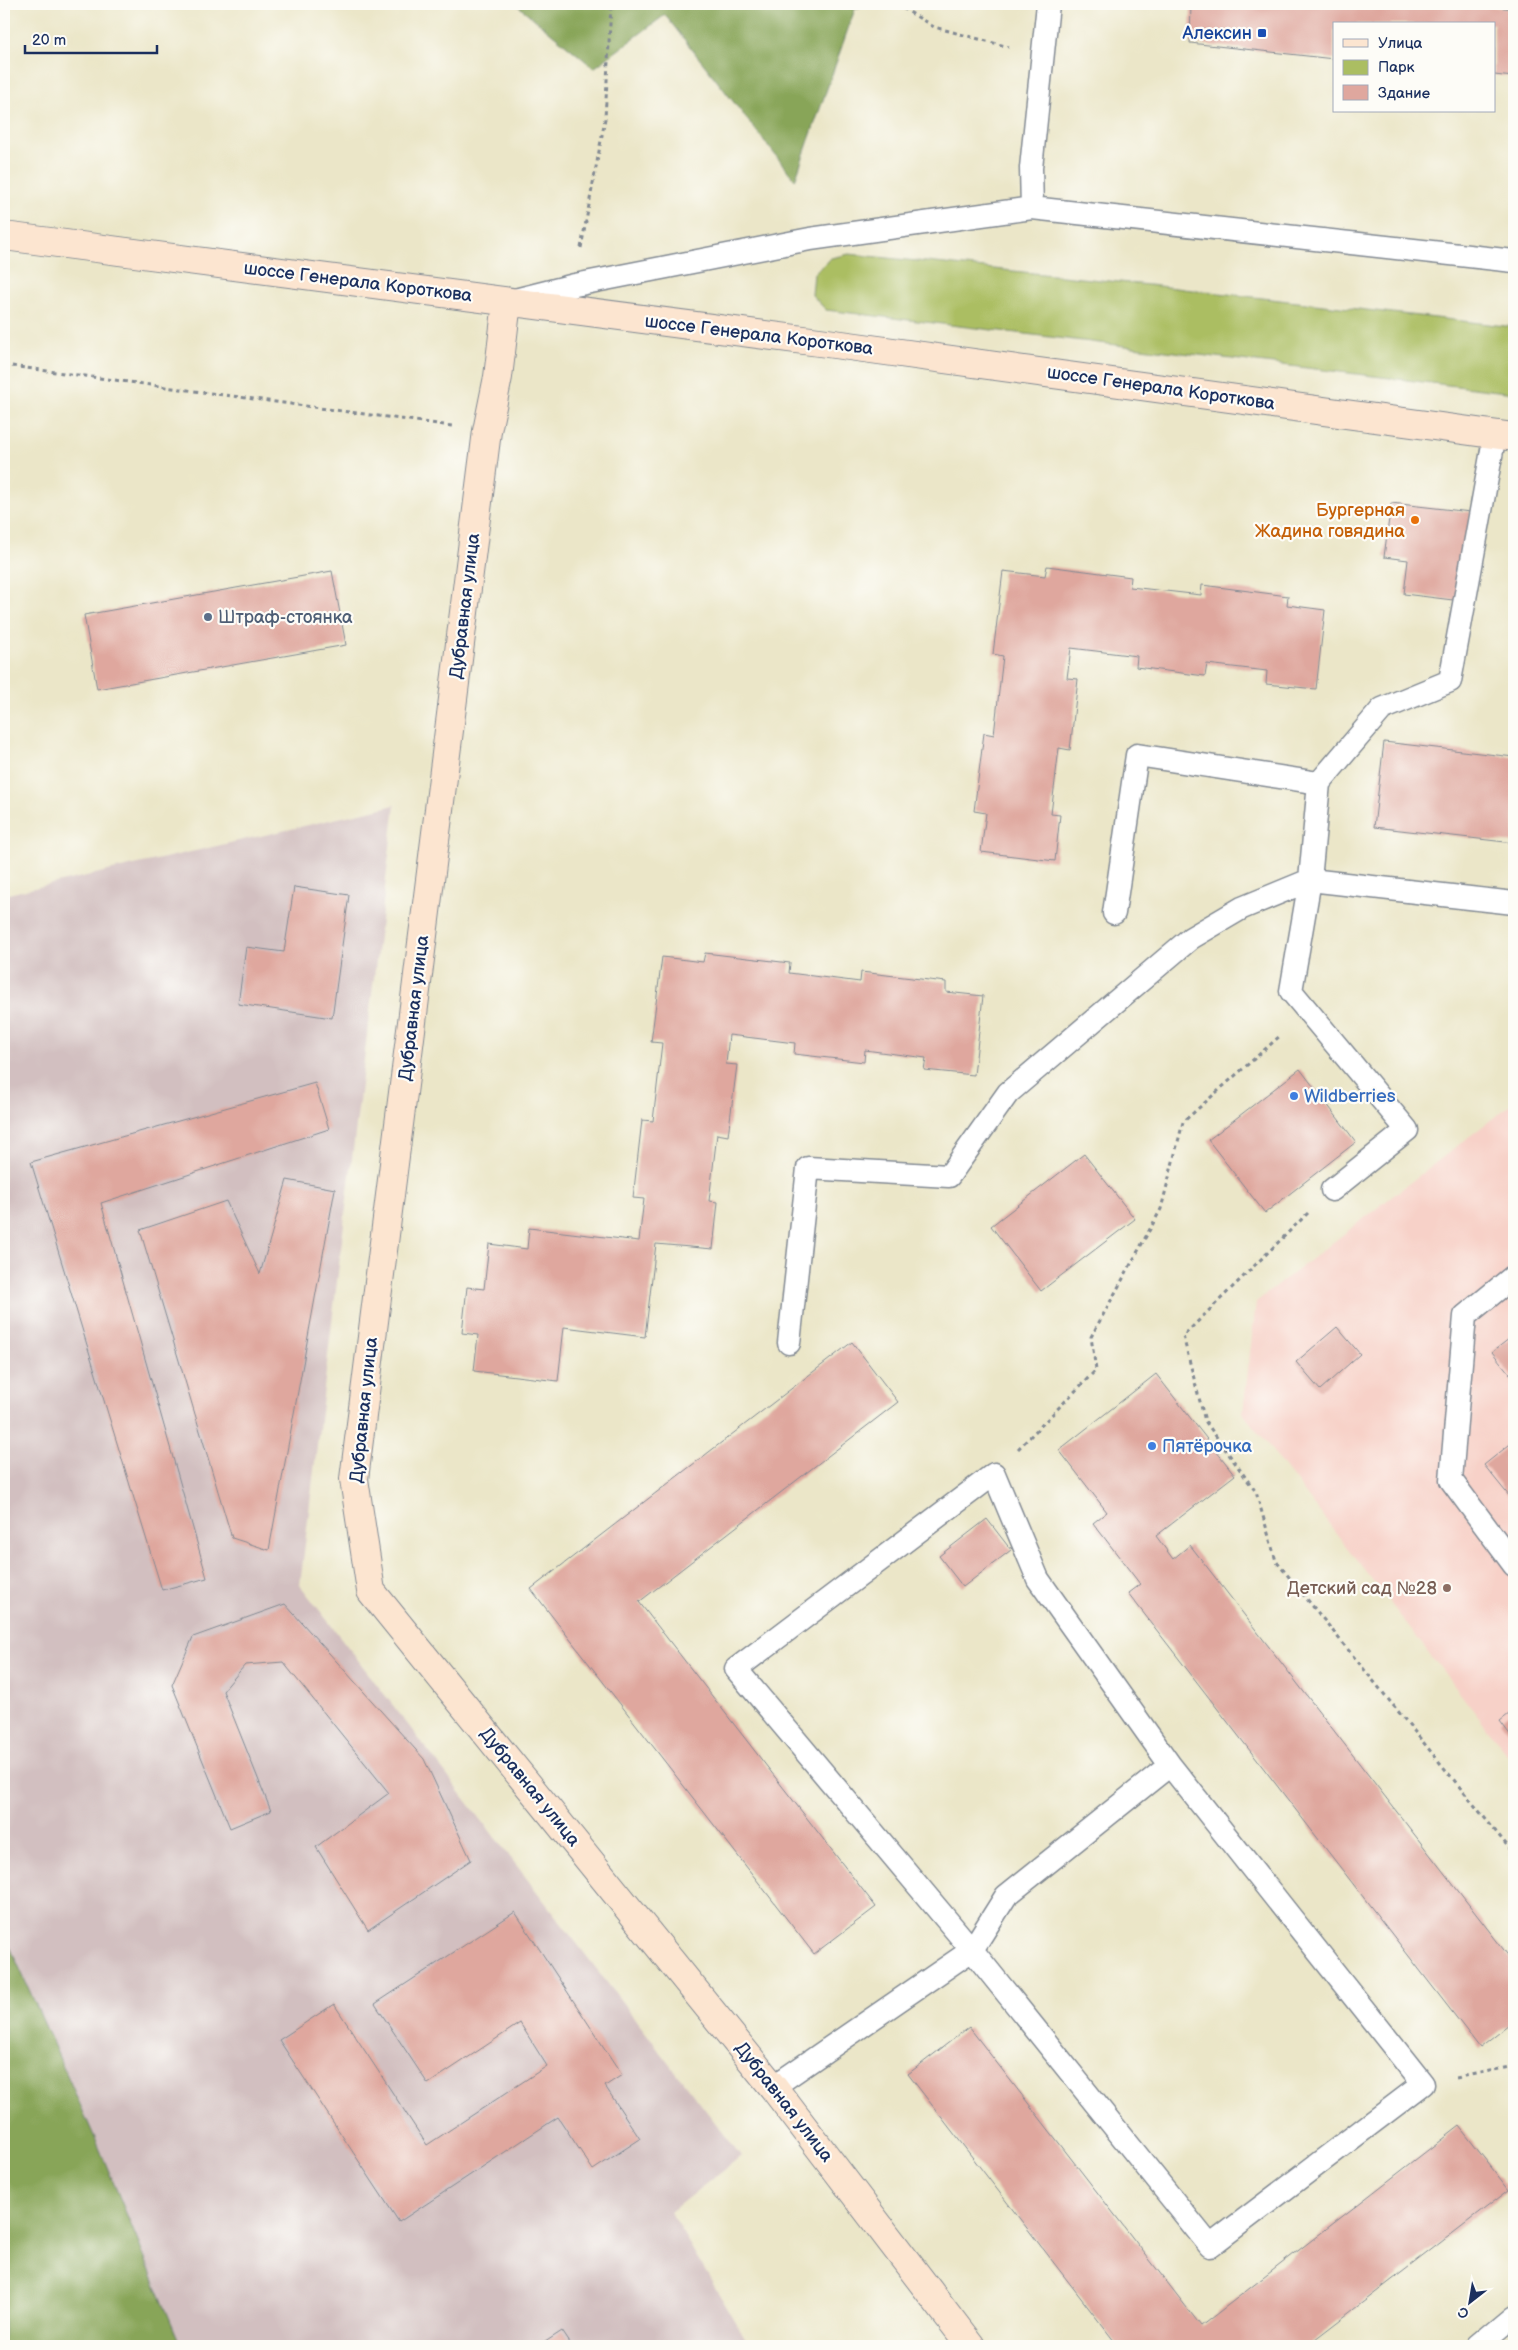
<svg xmlns="http://www.w3.org/2000/svg" width="1518" height="2350" viewBox="0 0 1518 2350" font-family="'Balsamiq Sans',sans-serif">
<style>
.built{fill:#f7d1c8}
.industrial{fill:#d2bfc0}
.green{fill:#abbe62;stroke:#637660}
.forest{fill:#88a558;stroke:#526a5b}
.building{fill:#dfa79e}
.lines{fill:none;stroke-linecap:round;stroke-linejoin:round}
.lane-casing{stroke:#838a93;stroke-width:25}
.secondary-casing{stroke:#838a93;stroke-width:30}
.path{stroke:#838a93;stroke-width:3;stroke-dasharray:4 4;stroke-linecap:butt}
.lane{stroke:#fff;stroke-width:22}
.secondary{stroke:#fce5d0;stroke-width:28}
.transit-dot{fill:#1a4fb4;stroke:#fdfcf7;stroke-width:2}
.food-dot{fill:#e8710a;stroke:#fdfcf7;stroke-width:2}
.service-dot{fill:#5c6f8a;stroke:#fdfcf7;stroke-width:2}
.shop-dot{fill:#3f7fe0;stroke:#fdfcf7;stroke-width:2}
.education-dot{fill:#8d6e63;stroke:#fdfcf7;stroke-width:2}
.labels{text-anchor:middle;dominant-baseline:central;stroke-width:4.5;stroke-linejoin:round;paint-order:stroke}
.transit-label{font-size:18px;fill:#164399;stroke:#fdfcf7;text-anchor:end}
.street-label{font-size:18px;fill:#1b2f5e;stroke:#fdfcf7}
.food-label{font-size:18px;fill:#c56008;stroke:#fdfcf7;text-anchor:end}
.service-label{font-size:18px;fill:#4e5e75;stroke:#fdfcf7;text-anchor:start}
.shop-label{font-size:18px;fill:#366cbe;stroke:#fdfcf7;text-anchor:start}
.education-label{font-size:18px;fill:#785e54;stroke:#fdfcf7;text-anchor:end}
</style>
<rect width="100%" height="100%" fill="#fdfcf7"/>
<filter id="ink" filterUnits="userSpaceOnUse"><feTurbulence type="fractalNoise" baseFrequency=".02" numOctaves="2"/><feDisplacementMap in="SourceGraphic" scale="10" xChannelSelector="R" yChannelSelector="G"/><feConvolveMatrix kernelMatrix="1 2 1 2 8 2 1 2 1" color-interpolation-filters="sRGB"/></filter>
<filter id="wash" filterUnits="userSpaceOnUse"><feTurbulence type="fractalNoise" baseFrequency=".0096" numOctaves="4" result="noise"/><feDisplacementMap in="SourceGraphic" scale="20" xChannelSelector="R" yChannelSelector="G"/><feGaussianBlur stdDeviation="1.12" result="paint"/><feColorMatrix in="noise" values="0 0 0 0 0 0 0 0 0 0 0 0 0 0 0 0 0 1.4 0 .05"/><feComposite in="paint" operator="in"/></filter>
<g filter="url(#wash)">
<rect width="100%" height="100%" fill="#ebe6c8"/>
<path class="built" d="M1514 1102V1763L1243 1413 1256 1302Z"/>
<path class="industrial" d="M395 805 300 1585 741 2156 670 2212 750 2346H181L98 2145 4 1933V895Z"/>
<path class="green" d="M849 254 1158 286 1514 327V393L826 310 812 295 814 273 831 258Z"/>
<path class="forest" d="M516 4H867L855 9 795 180 665 15 594 68Z
M4 1933 98 2145 181 2346H4Z"/>
<g id="blocks">
<path class="building" d="M1191 4H1488V6L1514 9V77L1494 75V24H1334V59L1190 43Z
M1391 503 1471 512 1461 601 1404 594 1408 560 1384 557Z
M1047 566 1131 577 1130 587 1201 595 1202 585 1288 596 1287 605 1325 610 1316 689 1266 684 1267 671 1207 664 1205 676 1136 667 1137 656 1071 648 1067 678 1078 679 1070 750 1059 748 1051 814 1060 815 1055 861 981 852 986 813 974 811 984 733 994 735 1003 656 993 654 1003 571 1045 576Z
M332 571 346 645 97 689 84 615Z
M1384 742 1514 757V843L1374 827Z
M294 887 349 895 332 1018 238 1004 246 947 284 952Z
M705 953 790 963 789 973 860 982 861 972 946 982V992L983 996 974 1075 924 1070 926 1058 865 1050 864 1062 794 1054 795 1043 729 1035 726 1064 737 1065 728 1136 717 1134 709 1201 718 1202 713 1249 656 1244 645 1337 564 1327 558 1381 474 1371 478 1335 462 1333 467 1287 484 1289 489 1244 527 1249 529 1228 639 1241 644 1199 633 1198 642 1120 653 1121 662 1043 651 1042 662 957 703 962Z
M1300 1069 1356 1142 1265 1213 1208 1140Z
M315 1083 329 1129 101 1203 207 1578 162 1590 31 1162Z
M1084 1154 1135 1219 1041 1291 991 1226Z
M287 1180 335 1189 269 1550 232 1538 140 1230 226 1201 260 1274Z
M1337 1327 1360 1354 1320 1390 1296 1362Z
M1514 1335V1379L1492 1352Z
M852 1342 898 1402 639 1602 876 1907 814 1954 531 1589Z
M1156 1374 1235 1475 1156 1536 1173 1559 1190 1545 1514 1963V2021L1480 2048 1128 1593 1140 1584 1093 1523 1107 1512 1059 1450Z
M1514 1441V1502L1484 1465Z
M987 1519 1011 1550 963 1587 939 1556Z
M285 1604 424 1759 471 1860 368 1930 316 1847 389 1793 283 1662 245 1665 223 1691 271 1811 230 1828 172 1685 193 1637Z
M1514 1710V1740L1500 1721Z
M515 1912 622 2075 605 2086 640 2139 593 2170 558 2117 399 2222 279 2040 334 2004 427 2145 547 2066 520 2023 428 2084 375 2004Z
M969 2027 1201 2326 1459 2126 1509 2190 1306 2346H1118L908 2074Z
M562 2331 572 2346H539Z"/>
</g>
</g>
<g filter="url(#ink)">
<use href="#blocks" fill-opacity="0" stroke="#838a93" stroke-width="1"/>
<g class="lines">
<g class="lane-casing">
<path id="lane" d="M1032 208 1514 261
M515 300 575 285 810 239 1032 208 1031 168 1048 4
M1114 913 1137 755 1319 783 1382 709 1450 681 1495 434
M1332 1190 1407 1130 1291 991 1310 880 1514 903
M1514 1276 1465 1316 1451 1480 1514 1565
M789 1343 808 1168 949 1176 1008 1093 1191 938 1242 908 1310 880 1319 783
M773 2087 972 1950 1006 1896 1170 1765 1423 2084 1210 2246 972 1950 736 1669 994 1474 1038 1579 1170 1765
M1478 2346 1514 2316"/>
</g>
<g class="secondary-casing">
<path id="secondary" d="M4 236 827 343 1514 437
M507 302 498 377 487 431 354 1479 371 1591 773 2087 971 2346"/>
</g>
<path class="path" d="M896 4 934 27 1009 47
M581 248 605 119 611 4
M4 365 452 426
M1308 1213 1183 1336 1205 1421 1256 1492 1276 1561 1514 1854
M1018 1449 1096 1370 1091 1337 1161 1209 1183 1122 1281 1035
M1456 2078 1514 2066"/>
<use href="#lane" class="lane"/>
<use href="#secondary" class="secondary"/>
</g>
</g>
<rect class="transit-dot" x="1257" y="28" width="10" height="10" rx="2.5"/>
<circle class="food-dot" cx="1415" cy="520" r="5"/>
<circle class="service-dot" cx="208" cy="617" r="5"/>
<g class="shop-dot">
<circle cx="1294" cy="1096" r="5"/>
<circle cx="1152" cy="1446" r="5"/>
</g>
<circle class="education-dot" cx="1447" cy="1588" r="5"/>
<g class="labels">
<g class="transit-label">
<text x="1252" y="33">Алексин</text>
</g>
<g class="street-label">
<text transform="translate(358 282) rotate(7)">шоссе Генерала Короткова</text>
<text transform="translate(759 335) rotate(7)">шоссе Генерала Короткова</text>
<text transform="translate(1161 388) rotate(8)">шоссе Генерала Короткова</text>
<text transform="translate(465 606) rotate(-83)">Дубравная улица</text>
<text transform="translate(414 1008) rotate(-83)">Дубравная улица</text>
<text transform="translate(364 1410) rotate(-84)">Дубравная улица</text>
<text transform="translate(530 1787) rotate(51)">Дубравная улица</text>
<text transform="translate(784 2102) rotate(52)">Дубравная улица</text>
</g>
<g class="food-label">
<text x="1405" y="510">Бургерная<tspan x="1405" dy="21">Жадина говядина</tspan></text>
</g>
<g class="service-label">
<text x="218" y="617">Штраф-стоянка</text>
</g>
<g class="shop-label">
<text x="1304" y="1096">Wildberries</text>
<text x="1162" y="1446">Пятёрочка</text>
</g>
<g class="education-label">
<text x="1437" y="1588">Детский сад №28</text>
</g>
</g>
<rect width="1518" height="2350" fill="none" stroke="#fdfcf7" stroke-width="20"/>
<rect x="1333" y="22" width="162" height="90" fill="#fdfcf7" stroke="#a3aaba"/>
<rect x="1343" y="39" width="25" height="8" fill="#fce5d0" stroke="#a3aaba"/>
<text x="1378" y="48" font-size="15" fill="#1b2f5e">Улица</text>
<rect x="1343" y="60" width="25" height="15" fill="#abbe62" stroke="#a3aaba"/>
<text x="1378" y="72" font-size="15" fill="#1b2f5e">Парк</text>
<rect x="1343" y="85" width="25" height="15" fill="#dfa79e" stroke="#a3aaba"/>
<text x="1378" y="98" font-size="15" fill="#1b2f5e">Здание</text>
<g transform="translate(1470 2302) rotate(211)" stroke="#fdfcf7" stroke-width="4" paint-order="stroke">
<path d="M0-4L9 19L0 12L-9 19Z" fill="#1b2f5e"/>
<text y="-8" font-size="14" font-weight="bold" text-anchor="middle" fill="#1b2f5e">С</text>
</g>
<path d="M25 45v8h132v-8" fill="none" stroke="#1b2f5e" stroke-width="2.5"/>
<text x="32" y="45" font-size="15" fill="#1b2f5e" stroke="#fdfcf7" stroke-width="4" paint-order="stroke">20 m</text>
</svg>
